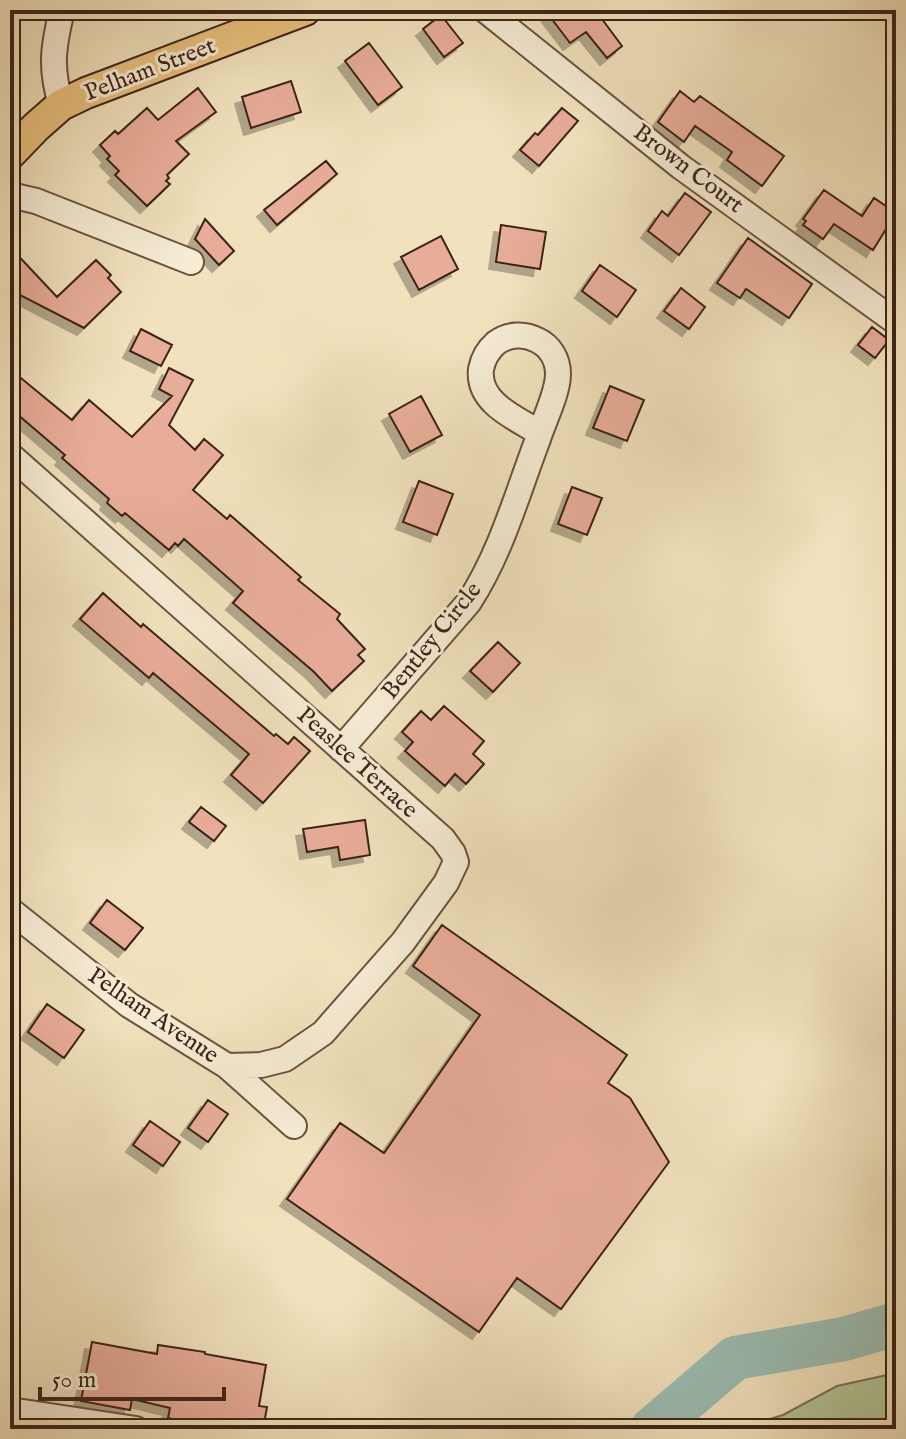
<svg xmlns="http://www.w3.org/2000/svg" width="906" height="1439" viewBox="0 0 906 1439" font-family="'IM FELL English',serif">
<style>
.green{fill:#b3c496;stroke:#787458;stroke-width:2}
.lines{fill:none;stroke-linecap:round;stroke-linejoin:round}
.river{stroke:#9bbdb3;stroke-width:44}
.building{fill:#e8ad99;stroke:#3d2319;stroke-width:2;filter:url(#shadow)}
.minor-casing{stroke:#6a5342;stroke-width:28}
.major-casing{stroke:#3d2319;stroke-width:34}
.minor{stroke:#f6ecd4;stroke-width:24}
.major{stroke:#e8c17e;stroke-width:30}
.labels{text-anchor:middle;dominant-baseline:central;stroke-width:6;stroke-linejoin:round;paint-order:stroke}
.street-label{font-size:24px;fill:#3d2319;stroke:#f6ecd4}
</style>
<defs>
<filter id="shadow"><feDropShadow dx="-7" dy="7" stdDeviation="0" flood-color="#0004"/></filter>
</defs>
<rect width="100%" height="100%" fill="#f1e2bd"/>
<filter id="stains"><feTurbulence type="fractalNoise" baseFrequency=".0025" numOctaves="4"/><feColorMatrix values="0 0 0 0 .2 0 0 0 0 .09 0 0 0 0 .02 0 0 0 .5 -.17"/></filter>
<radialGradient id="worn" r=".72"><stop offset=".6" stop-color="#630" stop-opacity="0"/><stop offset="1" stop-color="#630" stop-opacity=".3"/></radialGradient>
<path class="green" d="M896 1373V1429H738L783 1415 837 1386Z"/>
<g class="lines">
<path class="river" d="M652 1429 735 1358 844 1339 896 1324"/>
</g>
<path class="building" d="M545 10H615L602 19 622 46 607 58 586 32 570 43Z
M441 15 463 43 444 57 423 29Z
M369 43 402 87 378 105 345 61Z
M291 81 301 112 251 128 242 97Z
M198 88 216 112 176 141 189 154 167 175 169 178 166 181 170 184 147 206 115 175 119 171 107 159 110 156 100 145 115 131 118 134 147 108 158 120Z
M680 91 694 102 700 96 784 156 762 186 727 160 732 152 695 126 684 142 658 122Z
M562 108 578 121 539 166 520 150 535 133 538 135Z
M326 161 337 174 277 225 264 210Z
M824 190 862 216 874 198 896 213 873 250 834 224 823 239 803 225 806 221 803 219Z
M685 193 711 212 679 255 648 231 662 211 668 216Z
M205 219 234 251 219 265 195 239Z
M501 225 546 232 540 269 496 262Z
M441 236 458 269 419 290 401 257Z
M748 238 812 284 789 318 746 289 740 298 717 283Z
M10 247 57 297 96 260 111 275 108 278 121 292 84 328 16 293 10 287Z
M600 265 636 290 617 317 582 291Z
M681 288 705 307 689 329 664 311Z
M872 327 889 340 875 358 858 345Z
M141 329 172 345 161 366 130 351Z
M169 368 193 380 169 425 195 450 204 439 223 455 193 490 227 519 230 515 301 577 298 580 340 614 337 619 365 649 358 655 364 661 332 691 313 671 233 603 243 591 184 539 178 546 175 543 169 550 125 513 122 516 107 503 109 499 62 458 65 455 10 408V369L72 420 89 400 132 437 172 396 159 389Z
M610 386 644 400 627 441 593 428Z
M421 396 442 435 410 452 389 414Z
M419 481 453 494 437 535 403 522Z
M572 487 602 498 587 535 558 524Z
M103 593 141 627 143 624 274 736 276 734 288 744 294 737 310 751 263 803 231 775 249 754 153 673 149 678 80 619Z
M498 642 520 663 493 692 470 671Z
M444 706 484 741 473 754 484 764 466 784 455 774 445 786 405 751 413 742 402 732 421 711 431 720Z
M201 807 226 826 214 841 189 822Z
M365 820 370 855 340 860 338 847 307 852 303 829Z
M107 900 143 928 125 950 90 923Z
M442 925 627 1055 608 1083 630 1098 669 1162 561 1309 517 1278 479 1332 287 1199 340 1123 384 1153 480 1015 413 966Z
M47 1004 84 1030 64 1058 28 1032Z
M208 1100 228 1114 208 1142 188 1128Z
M150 1121 180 1142 163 1166 133 1145Z
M92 1342 157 1354 158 1345 205 1352V1354L266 1365 259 1406 267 1407 263 1429H237L212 1424 211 1427 168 1418 170 1408 132 1399 130 1410 81 1401Z"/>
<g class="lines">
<g class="minor-casing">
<path id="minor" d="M485 10 681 167 896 322
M61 105C50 67 53 48 62 10
M10 195 36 201 191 262
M10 455 443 839 453 853 456 862 446 883 403 942 323 1033 285 1059 261 1065 227 1066
M341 749 469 602C501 553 517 494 538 439 544 420 558 393 558 374 558 359 550 346 537 340 524 333 508 334 496 343 488 350 483 359 481 369 477 403 516 418 540 433
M10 910 129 1005 227 1066 294 1126
M10 1410 136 1429"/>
</g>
<g class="major-casing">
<path id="major" d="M10 154 36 127 61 105 86 93 305 10"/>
</g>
<use href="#minor" class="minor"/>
<use href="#major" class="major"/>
</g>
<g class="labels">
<g class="street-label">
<text transform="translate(150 70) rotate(-21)">Pelham Street</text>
<text transform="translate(688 169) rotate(37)">Brown Court</text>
<text transform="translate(432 641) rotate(-51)">Bentley Circle</text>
<text transform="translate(357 763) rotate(42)">Peaslee Terrace</text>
<text transform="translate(153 1016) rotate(34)">Pelham Avenue</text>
</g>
</g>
<rect width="906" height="1439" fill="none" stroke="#f1e2bd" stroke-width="40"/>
<rect x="12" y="12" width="882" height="1415" fill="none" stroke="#3d2319" stroke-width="4"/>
<rect x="20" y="20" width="866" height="1399" fill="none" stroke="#3d2319" stroke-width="2"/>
<path d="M40 1387v12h184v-12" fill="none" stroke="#3d2319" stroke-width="4"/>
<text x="52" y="1387" font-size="24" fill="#3d2319" stroke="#f6ecd4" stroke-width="6" paint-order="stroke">50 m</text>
<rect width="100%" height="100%" filter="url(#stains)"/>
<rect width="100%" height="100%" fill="url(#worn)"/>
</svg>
